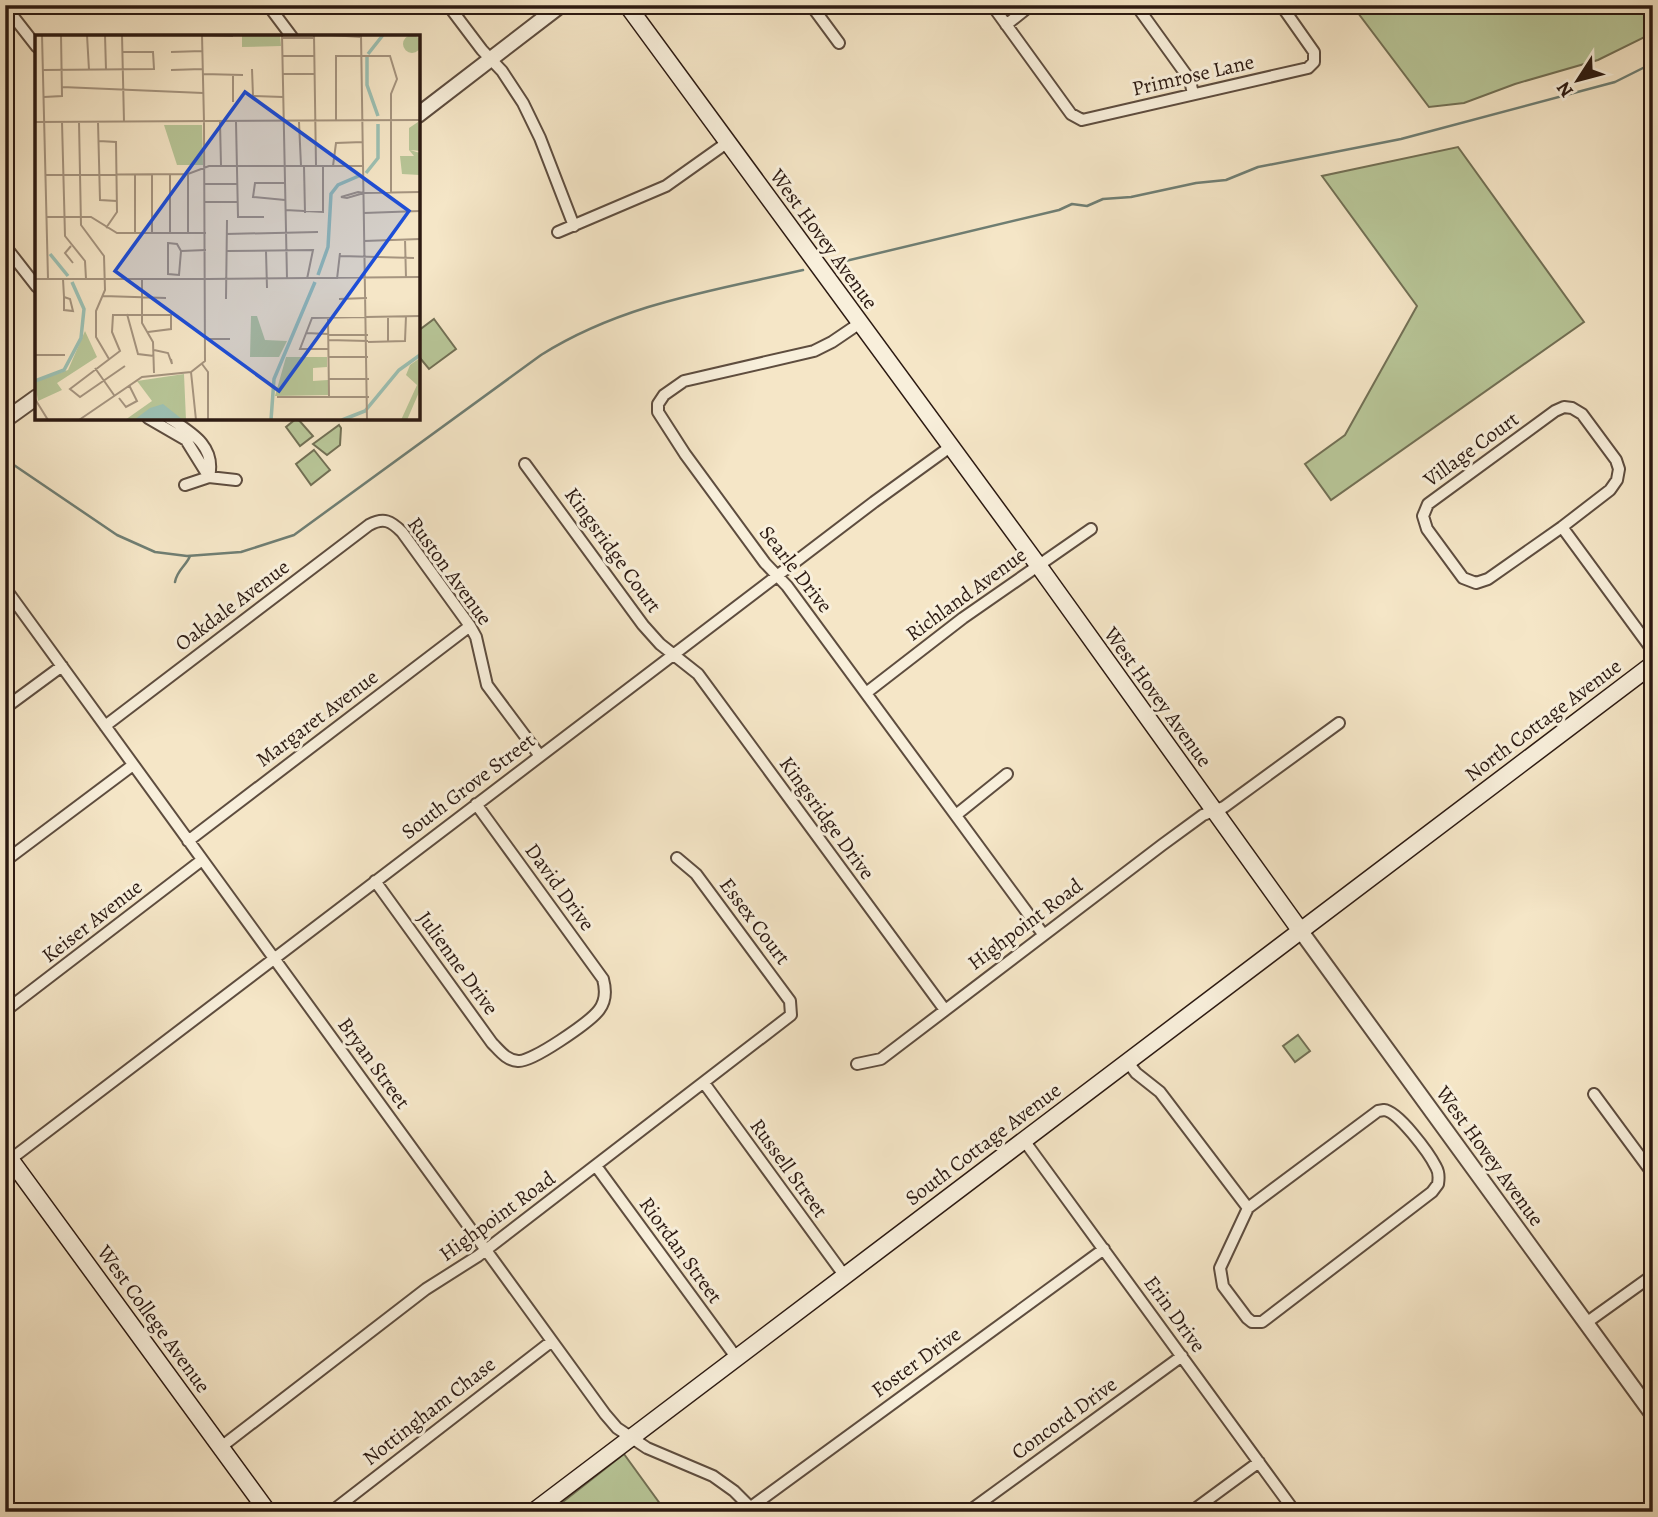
<svg xmlns="http://www.w3.org/2000/svg" width="1658" height="1517" viewBox="0 0 1658 1517" font-family="Alegreya,serif">
<style>
.green{fill:#b8c698;stroke:#727055;stroke-width:2}
.lines{fill:none;stroke-linecap:round;stroke-linejoin:round}
.stream{stroke:#6f7e73;stroke-width:2.5}
.minor-casing{stroke:#5e4d3f;stroke-width:14}
.tertiary-casing{stroke:#5e4d3f;stroke-width:18}
.secondary-casing{stroke:#2c1a12;stroke-width:19}
.minor{stroke:#f8efdb;stroke-width:10}
.tertiary{stroke:#f8efdb;stroke-width:14}
.secondary{stroke:#f8efdb;stroke-width:16}
.labels{text-anchor:middle;dominant-baseline:central;stroke-width:6;stroke-linejoin:round;paint-order:stroke}
.street-label{font-size:21px;fill:#2c1a12;stroke:#f8efdb}
.inset-river{fill:none;stroke:#9cc0b3;stroke-width:3.5}
.inset-road{fill:none;stroke:#a5947f;stroke-width:2}
.view{fill:#1d4ed8;fill-opacity:0.15;stroke:#1d4ed8;stroke-width:3.5}
.inset-edge{fill:none;stroke:#2c1a12;stroke-width:3.5}
</style>
<rect width="100%" height="100%" fill="#f5e6c7"/>
<filter id="stains"><feTurbulence type="fractalNoise" baseFrequency=".00286" numOctaves="4"/><feColorMatrix values="0 0 0 0 .2 0 0 0 0 .09 0 0 0 0 .02 0 0 0 .5 -.17"/></filter>
<radialGradient id="worn" r=".72"><stop offset=".6" stop-color="#630" stop-opacity="0"/><stop offset="1" stop-color="#630" stop-opacity=".3"/></radialGradient>
<path class="green" d="M1352 5H1653V33L1598 60 1515 84 1464 103 1429 107Z
M1458 147 1584 322 1331 500 1305 464 1345 435 1417 306 1322 176Z
M434 319 456 349 429 369 420 358 418 331Z
M297 418 313 436 300 446 286 427Z
M339 425 341 428 340 445 327 455 313 444Z
M314 450 330 470 311 485 296 464Z
M1298 1035 1310 1051 1295 1062 1283 1046Z
M624 1454 666 1512H550Z"/>
<g class="lines">
<path class="stream" d="M833 264 1059 210 1072 204 1087 206 1103 199 1131 197 1196 183 1226 180 1258 167 1401 139 1615 82 1653 63
M5 459 117 535 155 552 187 556 241 552 294 535 541 355C622 304 711 291 803 270
M175 582C177 570 186 566 190 556"/>
<g class="minor-casing">
<path id="minor" d="M268 5 292 37
M448 5 482 50 502 71 523 103 540 138 574 226
M811 5 839 43
M992 5 1071 114 1082 120 1308 68 1314 62V52L1281 5
M1136 5 1190 80 1193 94
M5 6 37 47
M1006 25 1031 5
M558 232 666 186 728 142
M5 246 37 287
M860 323 832 342 814 351 684 381 664 395 658 404V412L685 454 765 563 787 586 1043 934
M1564 407 1572 408 1582 414 1616 460 1619 469 1617 480 1610 490 1562 527 1488 579 1476 583 1463 578 1427 529 1423 516 1428 504 1555 411Z
M148 418 186 440 209 477
M169 418C192 433 216 446 209 477
M525 464 643 625 660 644 698 674 945 1010
M185 485 209 477 236 480
M1562 527 1653 651
M5 588 605 1414 617 1428 647 1448 713 1476 734 1491 755 1512
M866 693 963 618 1091 529
M5 708 62 666
M105 726 369 525C384 517 391 521 402 532L470 626 476 637 487 685 540 756
M956 815 1007 774
M188 841 470 626
M5 861 133 765
M375 881 492 1043C500 1051 506 1060 518 1061 531 1063 590 1022 599 1010 606 1001 606 990 603 979L476 804
M5 1011 202 860
M1127 1061 1136 1073 1160 1092 1248 1208
M857 1064 881 1059 1162 845 1203 815 1224 807 1339 723
M704 1083 844 1275
M1594 1094 1653 1174
M1384 1110C1398 1111 1429 1153 1436 1167 1439 1172 1439 1178 1438 1184L1432 1192 1262 1322H1252L1247 1318 1223 1286 1220 1268 1248 1208 1378 1111Z
M1023 1139 1295 1512
M7 1162 874 502 950 447
M596 1166 736 1357
M1586 1323 1653 1275
M221 1447 426 1289 478 1256 791 1015 790 1001 696 874 677 858
M751 1507 1104 1249
M331 1512 552 1341
M968 1512 1182 1356
M1191 1512 1259 1462"/>
</g>
<g class="tertiary-casing">
<path id="tertiary" d="M418 115 561 5
M5 420 37 397
M1300 930 1653 1415"/>
</g>
<g class="secondary-casing">
<path id="secondary" d="M627 5 1038 565 1300 930
M5 1152 268 1512
M533 1512 1653 664"/>
</g>
<use href="#minor" class="minor"/>
<use href="#tertiary" class="tertiary"/>
<use href="#secondary" class="secondary"/>
</g>
<g class="labels">
<g class="street-label">
<text transform="translate(1193 75) rotate(-13)">Primrose Lane</text>
<text transform="translate(824 239) rotate(54)">West Hovey Avenue</text>
<text transform="translate(1471 449) rotate(-36)">Village Court</text>
<text transform="translate(613 550) rotate(54)">Kingsridge Court</text>
<text transform="translate(796 569) rotate(52)">Searle Drive</text>
<text transform="translate(450 571) rotate(54)">Ruston Avenue</text>
<text transform="translate(966 594) rotate(-36)">Richland Avenue</text>
<text transform="translate(232 605) rotate(-37)">Oakdale Avenue</text>
<text transform="translate(1158 697) rotate(54)">West Hovey Avenue</text>
<text transform="translate(317 718) rotate(-37)">Margaret Avenue</text>
<text transform="translate(1543 720) rotate(-37)">North Cottage Avenue</text>
<text transform="translate(468 786) rotate(-37)">South Grove Street</text>
<text transform="translate(827 818) rotate(54)">Kingsridge Drive</text>
<text transform="translate(560 887) rotate(54)">David Drive</text>
<text transform="translate(92 921) rotate(-38)">Keiser Avenue</text>
<text transform="translate(755 921) rotate(53)">Essex Court</text>
<text transform="translate(1025 924) rotate(-37)">Highpoint Road</text>
<text transform="translate(458 963) rotate(54)">Julienne Drive</text>
<text transform="translate(374 1063) rotate(54)">Bryan Street</text>
<text transform="translate(983 1144) rotate(-37)">South Cottage Avenue</text>
<text transform="translate(1490 1156) rotate(54)">West Hovey Avenue</text>
<text transform="translate(789 1168) rotate(54)">Russell Street</text>
<text transform="translate(497 1216) rotate(-36)">Highpoint Road</text>
<text transform="translate(681 1250) rotate(54)">Riordan Street</text>
<text transform="translate(1175 1314) rotate(54)">Erin Drive</text>
<text transform="translate(154 1319) rotate(54)">West College Avenue</text>
<text transform="translate(916 1362) rotate(-36)">Foster Drive</text>
<text transform="translate(429 1411) rotate(-38)">Nottingham Chase</text>
<text transform="translate(1064 1418) rotate(-36)">Concord Drive</text>
</g>
</g>
<g transform="translate(35 35)">
<rect width="385" height="385" fill="#f5e6c7"/>
<path d="M368 9a9 9 0 1 1 18 0a9 9 0 1 1-18 0ZM207 0H245L246 11 207 12ZM383 87 385 116 375 115 385 118V140L367 139 365 121H379L374 115V93ZM129 90H167L168 130H142ZM216 281H222L230 305 252 306 244 322H215ZM50 296 62 322 22 348 27 355 3 366 0 347 33 335ZM251 322H292V332L278 333V346L293 345V360L240 361ZM385 323V355L372 385H366L382 350 371 340 375 330ZM149 339 151 385H90L117 366 102 346Z" fill="#b8c698"/>
<path d="M128 369 148 385H99L115 373Z" fill="#9cc0b3"/>
<path class="inset-river" d="M333 19 348 0M332 22V50L343 81M331 138 343 123V89M15 219 33 241M283 240 293 212 296 159 303 150 326 140M0 346 29 335 46 303 49 274 37 247M236 385 239 344 280 247M307 385 330 376 364 335 385 320"/>
<path class="inset-road" d="M7 0 13 244M52 0 54 35M70 0 71 35M87 0 89 87M167 0 169 87M167 0 198 1M247 0 252 244M279 0 281 131M296 0 326 2M326 0 332 385M247 3H279M136 17 167 16M247 21H279M217 34 218 61 248 62M8 35 119 34 118 17H88M136 35 167 34M168 39 208 40M247 39H279M198 40V67M27 52 168 58M9 62 27 61 26 0M301 86V21H355L362 44 356 59V158M0 87 385 85M27 87 30 201 50 226 51 244M44 87 46 190 69 221 70 255 61 276V302L74 324M63 87 65 165 82 166M185 87 186 131M201 87 203 182H229M264 87 266 131M64 106 81 107 82 177 71 193M269 131 270 178M298 131 301 108 328 107M135 139V198M153 139V198M11 140 153 139 174 131H328M100 140V198M117 140V198M250 148H220L218 162 250 165M170 149H202M323 157 329 158 312 163 306 162ZM329 158 385 157M170 167H202M250 175 288 177V131M329 178 385 176M11 182H56L82 198H171M191 199 283 197M370 204 371 243M329 206 385 204M133 208 142 209 146 216 144 240 133 239ZM36 211 30 218 38 228M146 216 171 215M192 216 278 215 272 244M231 216 232 253M305 221 379 223M0 244H172M28 244 29 262V275L38 276 35 264 29 262M107 244V288L118 307 119 338M172 244 385 242M302 244 305 218M68 261 131 263M191 264 192 185M304 264 332 263M92 279 103 319 119 321M353 282V306M293 283 294 361M271 298 293 299M293 300H333M173 304H195M293 305 333 306M333 307 370 306 371 281M293 314H265L277 283 385 281M119 315 133 318 137 329 136 324M0 320H30M293 322H333M167 329 173 337V385M90 331 45 362 35 354 85 316 77 297 78 280H136V294L113 297M60 333 79 360M156 337 161 385M294 344H334M242 362H334M84 363 91 372 102 366 94 350M0 364 13 385M44 385 107 342 156 337 170 326 169 87"/>
<path class="view" d="M210 57 374 176 244 356 80 236Z"/>
<rect width="385" height="385" class="inset-edge"/>
</g>
<rect width="1658" height="1517" fill="none" stroke="#f5e6c7" stroke-width="28"/>
<rect x="7" y="7" width="1644" height="1503" fill="none" stroke="#2c1a12" stroke-width="3.5"/>
<rect x="14" y="14" width="1630" height="1489" fill="none" stroke="#2c1a12" stroke-width="2"/>
<g transform="translate(1578 80) rotate(234)" stroke="#f8efdb" stroke-width="5" paint-order="stroke">
<path d="M0-5L12 26L0 18L-12 26Z" fill="#2c1a12"/>
<text y="-10" font-size="19" font-weight="bold" text-anchor="middle" fill="#2c1a12">N</text>
</g>
<rect width="100%" height="100%" filter="url(#stains)"/>
<rect width="100%" height="100%" fill="url(#worn)"/>
</svg>
